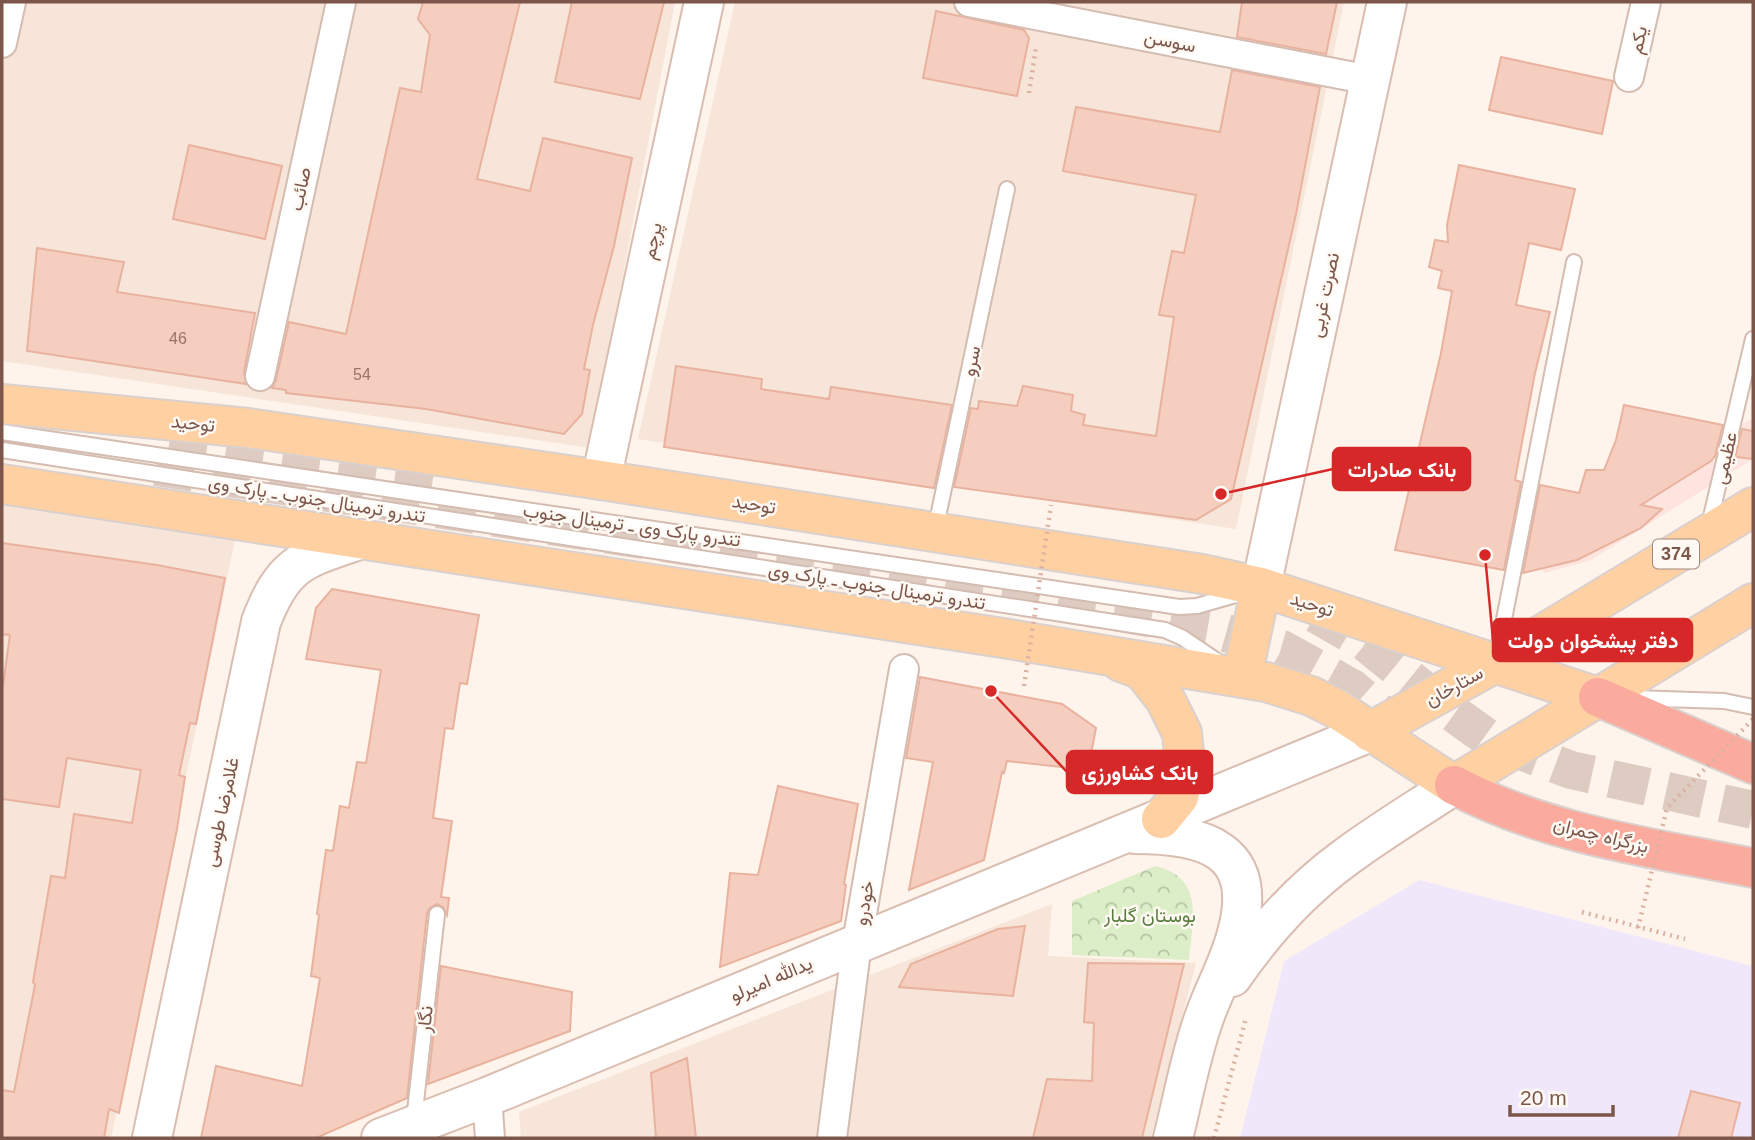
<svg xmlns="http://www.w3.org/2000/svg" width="1755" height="1140" viewBox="0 0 1755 1140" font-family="Helvetica,Vazirmatn,sans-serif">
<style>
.residential{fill:#f6e5d8}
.commercial{fill:#fee4de}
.education{fill:#f1e7fb}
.forest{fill:url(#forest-crowns)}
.building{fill:#f5cec0;stroke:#e9b29f;stroke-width:2}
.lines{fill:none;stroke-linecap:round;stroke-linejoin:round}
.highway-tunnel{stroke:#deccc3;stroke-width:38;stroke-dasharray:38 19;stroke-linecap:butt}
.lane-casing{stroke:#d4bcb1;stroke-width:18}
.street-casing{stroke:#d4bcb1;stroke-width:32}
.secondary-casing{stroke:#dabdb1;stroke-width:42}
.primary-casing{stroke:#dad0cd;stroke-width:42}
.highway-casing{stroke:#dad0cd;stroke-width:42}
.path{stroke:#dbb1a2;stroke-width:4.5;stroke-dasharray:2 5;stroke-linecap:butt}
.lane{stroke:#fff;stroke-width:14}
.street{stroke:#fff;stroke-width:28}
.secondary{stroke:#fff;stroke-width:38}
.primary{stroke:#ffd0a1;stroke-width:38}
.highway{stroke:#fbab9e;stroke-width:38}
.path-bridge{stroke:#dbb1a2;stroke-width:4.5;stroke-dasharray:2 5;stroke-linecap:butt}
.labels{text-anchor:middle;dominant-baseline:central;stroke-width:5;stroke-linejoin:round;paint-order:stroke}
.number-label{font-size:16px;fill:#9a7468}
.shield{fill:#fff9f3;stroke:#a3877d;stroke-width:2}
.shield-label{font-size:18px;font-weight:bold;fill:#7c564b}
.street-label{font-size:19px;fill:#7c564b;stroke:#fff9f3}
.park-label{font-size:19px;fill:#587c3f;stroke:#fff9f3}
.leader{fill:none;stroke:#d62828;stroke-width:2.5}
.callout-dot{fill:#d62828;stroke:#fff9f3;stroke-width:2.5}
.callout{fill:#d62828;stroke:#d62828;stroke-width:2.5}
.callout-label{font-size:21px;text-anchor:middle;font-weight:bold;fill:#fff}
</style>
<defs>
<pattern id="forest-crowns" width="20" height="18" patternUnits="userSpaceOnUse" patternTransform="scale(1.75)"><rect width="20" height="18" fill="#dceec7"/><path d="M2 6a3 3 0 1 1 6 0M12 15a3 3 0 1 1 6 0" fill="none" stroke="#b7c4a4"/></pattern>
</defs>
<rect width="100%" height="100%" fill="#fef4eb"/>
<path class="residential" d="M2 2H675L590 448 2 361Z
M735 2H1344L1236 529 638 439Z
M2 496 237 530 111 1138H2Z
M1052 904 1048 956 1196 963 1151 1138H521L519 1112Z"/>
<path class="commercial" d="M1753 418V459L1591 560 1545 573 1531 555Z"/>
<path class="education" d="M1419 880 1753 966V1138H1240L1284 961Z"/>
<path class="forest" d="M1155 866C1205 877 1193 922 1189 960L1072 955V901Z"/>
<path class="building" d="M423 2H520L477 179 530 191 543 138 632 158 614 246 593 325 584 369 590 370 582 414 564 434 426 409 286 393V390L272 388 276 380 289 322 346 334 400 88 421 92 430 35 418 19Z
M572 2H664L640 99 555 82Z
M1242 2H1337L1326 54 1237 37Z
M936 11 1024 30 1029 38 1017 96 923 78Z
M1501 57 1613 81 1602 134 1489 110Z
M1232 70 1320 87 1296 214 1231 499 1196 520 954 487 971 408 978 409 979 401 1017 406 1023 386 1073 395 1071 411 1085 415 1083 425 1156 436 1174 317 1159 315 1172 251 1184 253 1196 195 1063 171 1076 107 1220 132Z
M189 145 282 166 265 239 173 219Z
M1459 165 1575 189 1561 250 1529 243 1516 305 1550 312 1535 373 1515 480 1521 482 1504 570 1395 550 1441 353 1452 291 1438 288 1442 271 1429 267 1435 240 1448 242 1447 225Z
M37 248 124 262 117 292 255 313 244 372 246 384 27 351Z
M676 366 762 379 761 389 829 399 831 387 952 405 934 488 664 447Z
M1624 405 1723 425 1715 456 1711 461 1641 505 1662 509 1641 528 1577 560 1523 573 1540 485 1579 493 1586 470H1604L1616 440Z
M1742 429 1753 431V459L1735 457Z
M2 543 157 565 225 578 196 724 190 723 179 775 185 777 177 829 119 1113 109 1109 104 1138H2V1090L14 1092 35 985 33 982 51 876 65 878 74 814 132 823 141 770 67 758 59 807 2 799V692L10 635 2 634Z
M332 589 479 615 467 684 460 683 453 729 445 728 433 818 452 821 441 897 449 898 447 915 443 907 437 904 430 908 427 913 407 1098 316 1138H201L216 1066 302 1086 320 978 311 976 319 915 317 914 326 850 333 851 340 806 349 808 357 762 366 763 381 670 306 659 316 608Z
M920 677 1062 704 1096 728 1088 770 1007 761 1004 773 1002 772 984 860 909 890 933 762 906 758Z
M778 786 858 804 844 884 846 885 841 921 720 967 730 873 758 875Z
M1025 926 1013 996 899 987 911 964 998 929Z
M1088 963 1184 964 1142 1138H1033L1047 1079 1092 1081 1094 1023 1084 1022Z
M441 966 572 992 570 1031 428 1084Z
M687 1058 696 1138H656L651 1073Z
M1691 1091 1740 1103 1731 1138H1678Z"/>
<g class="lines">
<path class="highway-tunnel" d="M170 438 436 475
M156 467 1037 599 1208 628 1282 649 1352 688 1412 741
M1316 614 1366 643 1446 708 1489 739 1571 770 1753 810"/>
<g class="lane-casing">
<path id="lane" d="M2 432 1179 607 1197 606 1239 594
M2 450 1165 630 1183 638 1220 663
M1709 525 1753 339
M935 531 1007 189
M1497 655 1574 262
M1633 698 1724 701 1753 707
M414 1120 437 914"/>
</g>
<g class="street-casing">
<path id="street" d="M969 2 1370 80
M2 43 11 2
M1629 77 1646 2
M260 376 341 2
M487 1097 490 1138
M832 1138 857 943 904 669"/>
</g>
<g class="secondary-casing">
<path id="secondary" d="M601 480 704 2
M1261 587 1387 2
M1135 834C1203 834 1260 848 1237 933 1230 962 1214 989 1204 1018 1190 1057 1183 1099 1173 1138
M1232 977C1263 932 1302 889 1346 857 1381 831 1418 809 1454 785
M152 1138 261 622C284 561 304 559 362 539
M381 1138 487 1097 1370 732"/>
</g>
<g class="primary-casing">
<path id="primary" d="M2 404 248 428 601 480 1202 574 1261 587 1598 697
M2 484 1009 639 1266 682 1311 696 1335 708 1454 785 1753 603
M1121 662 1142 670 1165 699 1182 733 1185 764 1179 797 1161 819
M1242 678 1261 587
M1370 732 1495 663 1753 507"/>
</g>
<g class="highway-casing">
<path id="highway" d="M1598 697 1753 764
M1454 785C1546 834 1652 848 1753 868"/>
</g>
<path class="path" d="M1029 93 1036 47
M1582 912 1685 939
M1214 1138 1246 1018"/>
<use href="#lane" class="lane"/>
<use href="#street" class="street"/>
<use href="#secondary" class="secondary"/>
<use href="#primary" class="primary"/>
<use href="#highway" class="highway"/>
<path class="path-bridge" d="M1024 686 1051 505
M1638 928 1667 808 1753 719"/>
</g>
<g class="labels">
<g class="number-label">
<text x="178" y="338">46</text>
<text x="362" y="374">54</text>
</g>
<rect class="shield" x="1653" y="539.5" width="46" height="29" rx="5"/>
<g class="shield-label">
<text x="1676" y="554">374</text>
</g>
<g class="street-label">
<text transform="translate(1638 40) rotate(-78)">یکم</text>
<text transform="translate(1170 41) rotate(11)">سوسن</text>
<text transform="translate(300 189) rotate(-78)">صائب</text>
<text transform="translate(652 241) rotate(-78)">پرچم</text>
<text transform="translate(1324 295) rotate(-78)">نصرت غربی</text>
<text transform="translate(971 361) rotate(-78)">سرو</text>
<text transform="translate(193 423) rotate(6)">توحید</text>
<text transform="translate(1725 458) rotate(-77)">عظیمی</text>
<text transform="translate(317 499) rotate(9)">تندرو ترمینال جنوب ـ پارک وی</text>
<text transform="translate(754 504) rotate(9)">توحید</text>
<text transform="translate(632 525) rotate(8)">تندرو پارک وی ـ ترمینال جنوب</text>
<text transform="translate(877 586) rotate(9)">تندرو ترمینال جنوب ـ پارک وی</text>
<text transform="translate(1312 604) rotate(18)">توحید</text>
<text transform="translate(1454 686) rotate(-29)">ستارخان</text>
<text transform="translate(221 812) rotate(-78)">غلامرضا طوسی</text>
<text transform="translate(1601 835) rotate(14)">بزرگراه چمران</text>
<text transform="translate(864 903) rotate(-80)">خودرو</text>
<text transform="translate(771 979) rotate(-23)">یدالله امیرلو</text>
<text transform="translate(425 1019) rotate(-84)">نگار</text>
</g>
<g class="park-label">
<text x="1150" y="915">بوستان گلبار</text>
</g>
</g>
<path class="leader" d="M1221 494L1333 469M1485 555L1493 640M991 691L1067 772"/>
<g class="callout-dot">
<circle cx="1221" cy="494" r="7"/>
<circle cx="1485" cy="555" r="7"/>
<circle cx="991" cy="691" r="7"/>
</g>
<g class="callout">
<rect x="1333" y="448" width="137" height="42" rx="7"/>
<rect x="1493" y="619" width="199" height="42" rx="7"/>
<rect x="1067" y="751" width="145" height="42" rx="7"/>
</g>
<g class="callout-label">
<text x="1402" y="477">بانک صادرات</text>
<text x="1593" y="648">دفتر پیشخوان دولت</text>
<text x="1140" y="780">بانک کشاورزی</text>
</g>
<rect width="1755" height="1140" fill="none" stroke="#7c564b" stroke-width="7"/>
<path d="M1510 1105v10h103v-10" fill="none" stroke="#7c564b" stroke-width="3.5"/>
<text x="1520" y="1105" font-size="21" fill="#7c564b" stroke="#fff9f3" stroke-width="5" paint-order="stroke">20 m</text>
</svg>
